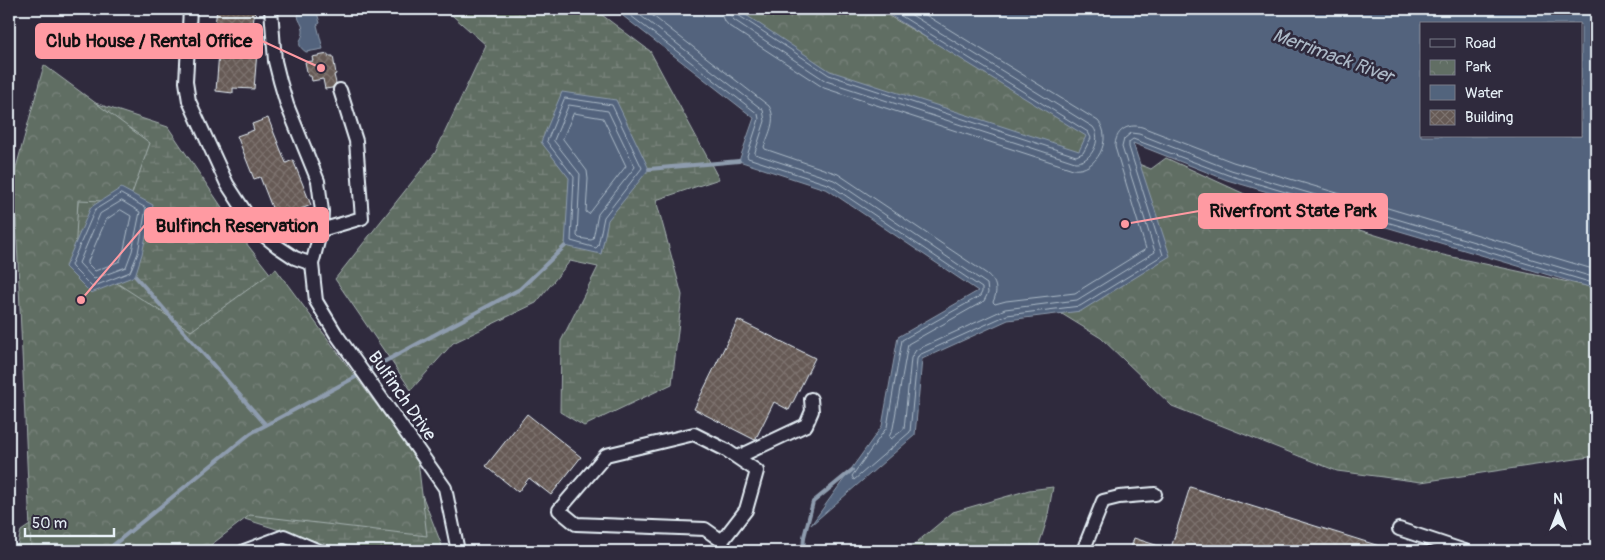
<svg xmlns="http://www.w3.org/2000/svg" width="1605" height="560" viewBox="0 0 1605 560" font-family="Pangolin,sans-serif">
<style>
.wetland{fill:url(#wetland-marsh);stroke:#a4b0ae}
.park{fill:url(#park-crowns);stroke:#a4b0ae}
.water{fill:#52647d;stroke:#8e9cae;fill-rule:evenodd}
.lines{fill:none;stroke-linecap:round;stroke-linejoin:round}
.shore{stroke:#acb9c7;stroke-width:1}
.stream{stroke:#8e9cae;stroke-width:4}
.building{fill:url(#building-cross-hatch);stroke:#e8f1f8}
.minor-casing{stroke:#e8f1f8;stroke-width:16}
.minor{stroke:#2f2a3d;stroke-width:12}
.labels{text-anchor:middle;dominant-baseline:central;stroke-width:5;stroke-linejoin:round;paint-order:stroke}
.street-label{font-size:18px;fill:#e8f1f8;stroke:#2f2a3d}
.water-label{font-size:19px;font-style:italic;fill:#acb9c7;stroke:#2f2a3d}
.leader{fill:none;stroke:#ff9aa2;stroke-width:2}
.callout-dot{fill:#ff9aa2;stroke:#2f2a3d;stroke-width:2}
.callout{fill:#ff9aa2;stroke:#ff9aa2;stroke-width:2}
.callout-label{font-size:19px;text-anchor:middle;font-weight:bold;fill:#111}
</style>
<defs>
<pattern id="wetland-marsh" width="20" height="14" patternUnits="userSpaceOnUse" patternTransform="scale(1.25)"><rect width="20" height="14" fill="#616e64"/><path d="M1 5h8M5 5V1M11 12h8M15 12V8" fill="none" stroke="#78837b"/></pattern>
<pattern id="park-crowns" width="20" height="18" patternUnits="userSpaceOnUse" patternTransform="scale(1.25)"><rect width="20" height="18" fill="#616e64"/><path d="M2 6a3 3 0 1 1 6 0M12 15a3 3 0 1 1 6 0" fill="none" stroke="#78837b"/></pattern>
<pattern id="building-cross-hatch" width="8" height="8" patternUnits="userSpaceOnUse" patternTransform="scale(1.25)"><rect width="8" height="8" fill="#665a55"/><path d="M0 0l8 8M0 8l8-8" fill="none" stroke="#7c726e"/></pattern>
</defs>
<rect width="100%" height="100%" fill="#2f2a3d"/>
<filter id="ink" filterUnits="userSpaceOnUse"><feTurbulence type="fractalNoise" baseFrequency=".02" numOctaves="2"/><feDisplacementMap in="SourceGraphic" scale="10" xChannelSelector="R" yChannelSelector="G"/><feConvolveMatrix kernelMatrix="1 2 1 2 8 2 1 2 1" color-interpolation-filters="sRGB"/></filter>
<g filter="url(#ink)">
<path class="wetland" d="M445 9H594L650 51 719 179 656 200 682 295 672 384 584 426 560 412 561 341 598 267 570 261 536 303 453 343 411 390 335 279 435 153 486 45Z
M89 101 168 127 246 243 335 356 410 464 444 551H347L203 506 171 551H16L21 531 152 443 46 281 77 212Z
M1053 487 1047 520 1037 551H911V547L953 512 1029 490Z"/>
<path class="park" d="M626 9H877L1042 105 1117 155 1151 169 1166 158 1249 196 1434 253 1596 288V456L1421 482 1337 471 1172 406 1101 338 1036 298Z
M44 65 150 143 129 202 78 200 75 256 191 331 276 269 418 461 427 536 250 515 203 551H31L14 175Z"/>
<path class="water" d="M316 9 320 23 317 25 323 49 306 52C293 43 304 40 303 30 303 24 298 21 298 15L301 12Z
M614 9H737L830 71 1079 151 1086 136 880 9H1596V289L1227 180 1133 143 1170 256 1081 311 1008 320 922 359 915 435 811 525 882 426 898 337 978 291 828 190 739 161 754 118ZM1421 24H1581V136H1421Z
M562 92 616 100 649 169 608 220 601 254 565 246 569 178 541 142Z
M121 188 153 205 142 254 135 276 91 293 65 267 91 207Z"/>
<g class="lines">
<path class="shore" d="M622 9 758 114 759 119 747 156 748 158 830 185 982 288V292L980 296 902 340 887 427 852 476 854 480 910 432 917 359 919 355 1007 315 1080 306 1163 255 1129 147V142L1133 139 1228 175 1596 284
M632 9 763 110 765 121 755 152V154L834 180 987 284 988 293 984 301 908 344 893 428 889 437 891 439 904 429 911 358 916 350 1005 309 1077 300 1155 252 1122 147 1124 139 1131 133 1139 134 1231 170 1596 278
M644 9 769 106C777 119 769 133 764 147L765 149 838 174 987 274C997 282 998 291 993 302L995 304 1006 301 1075 293 1146 249 1115 147C1115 131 1127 123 1142 127L1233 162 1596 270
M721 9 723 19 729 26 824 88 1073 169C1096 173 1114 138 1098 121L916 9
M729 9 730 15 734 20 826 81 1075 162C1091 163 1103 139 1093 127L902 9
M735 9 738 15 829 75 1076 156 1083 153 1091 138 1088 132 890 9
M565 98 612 105 642 168 604 217 598 246 596 248 571 241 574 177 547 142Z
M569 105 608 111 635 167 598 214 593 239 591 240 579 238 577 236 580 174 554 141Z
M574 113 603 118 626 166 589 214 586 212 588 179 587 171 563 139Z
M121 194 146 208 138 253 130 272 92 287 72 267 71 265 95 210Z
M122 201 140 212 132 251 126 267 94 279 79 263 100 214Z
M121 210 131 216 124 249 120 261 95 271 88 264V261L106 220Z"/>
<path class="stream" d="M649 169 739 161
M135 276 266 425
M106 551 251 433 520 289 565 246
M803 551 804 537 813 502 852 470"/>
</g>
<path class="building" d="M217 9H255L253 25 259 26 254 89 233 88V93L216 91 221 26 215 25Z
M328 54V56H333L336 74 334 75 336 83 332 88 325 89 323 79 312 81 311 76H308L305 62 313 61 312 57Z
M268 118 286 163 293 160 311 205 294 212 295 216 278 223 260 177 254 179 237 136 254 130 252 124Z
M738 320 815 358 789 410 774 402 755 440 694 409Z
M527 414 581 457 551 495 529 478 518 492 486 466Z
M1190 487 1389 549 1388 551H1170Z
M1134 538 1168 549V551H1130Z"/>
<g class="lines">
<g class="minor-casing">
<path id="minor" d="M190 9 186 82 189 101 227 184 257 230 277 246 295 258 312 264
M271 9 275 61 280 81 287 105 318 181 322 211 321 230 312 264 316 301 336 334 445 488 458 551
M321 230 362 218 356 141 340 90
M738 457 806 425 812 411 811 399
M1399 529 1465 551
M722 541 746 510 757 471 726 450 694 434 606 455 559 510 576 524 705 529 722 541 726 551
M244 551 284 536 319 551
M1083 551 1103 501 1119 497 1155 494"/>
</g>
<use href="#minor" class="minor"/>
</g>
</g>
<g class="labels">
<g class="street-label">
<text transform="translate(402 396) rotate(55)">Bulfinch Drive</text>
</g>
<g class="water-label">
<text transform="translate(1333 56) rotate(20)">Merrimack River</text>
</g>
</g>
<path class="leader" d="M321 68L262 41M1125 224L1199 211M81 300L145 225"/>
<g class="callout-dot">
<circle cx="321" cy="68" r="5"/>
<circle cx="1125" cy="224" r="5"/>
<circle cx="81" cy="300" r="5"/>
</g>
<g class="callout">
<rect x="36" y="24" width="226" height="34" rx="5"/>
<rect x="1199" y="194" width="188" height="34" rx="5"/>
<rect x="145" y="208" width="183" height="34" rx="5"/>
</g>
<g class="callout-label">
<text x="149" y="47">Club House / Rental Office</text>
<text x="1293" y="217">Riverfront State Park</text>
<text x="237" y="232">Bulfinch Reservation</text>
</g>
<rect width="1605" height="560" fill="none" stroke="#2f2a3d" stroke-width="30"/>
<rect x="15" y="15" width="1575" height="530" fill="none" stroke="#e8f1f8" stroke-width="2" filter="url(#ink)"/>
<rect x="1420" y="22" width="162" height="115" fill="#2f2a3d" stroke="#797a88"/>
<rect x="1430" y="39" width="25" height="8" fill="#2f2a3d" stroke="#797a88"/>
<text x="1465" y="48" font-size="15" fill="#e8f1f8">Road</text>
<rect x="1430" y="60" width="25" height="15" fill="url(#park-crowns)" stroke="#797a88"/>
<text x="1465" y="72" font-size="15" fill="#e8f1f8">Park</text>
<rect x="1430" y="85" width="25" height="15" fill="#52647d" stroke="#797a88"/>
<text x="1465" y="98" font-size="15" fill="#e8f1f8">Water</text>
<rect x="1430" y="110" width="25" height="15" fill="url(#building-cross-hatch)" stroke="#797a88"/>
<text x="1465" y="122" font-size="15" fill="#e8f1f8">Building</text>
<g transform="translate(1558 512)" stroke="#2f2a3d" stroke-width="4" paint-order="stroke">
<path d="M0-4L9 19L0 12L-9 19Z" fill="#e8f1f8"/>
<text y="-8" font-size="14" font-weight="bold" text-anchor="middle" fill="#e8f1f8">N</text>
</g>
<path d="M25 528v8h89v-8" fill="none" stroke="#e8f1f8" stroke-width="2.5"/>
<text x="32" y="528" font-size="15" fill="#e8f1f8" stroke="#2f2a3d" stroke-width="4" paint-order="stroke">50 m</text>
</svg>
